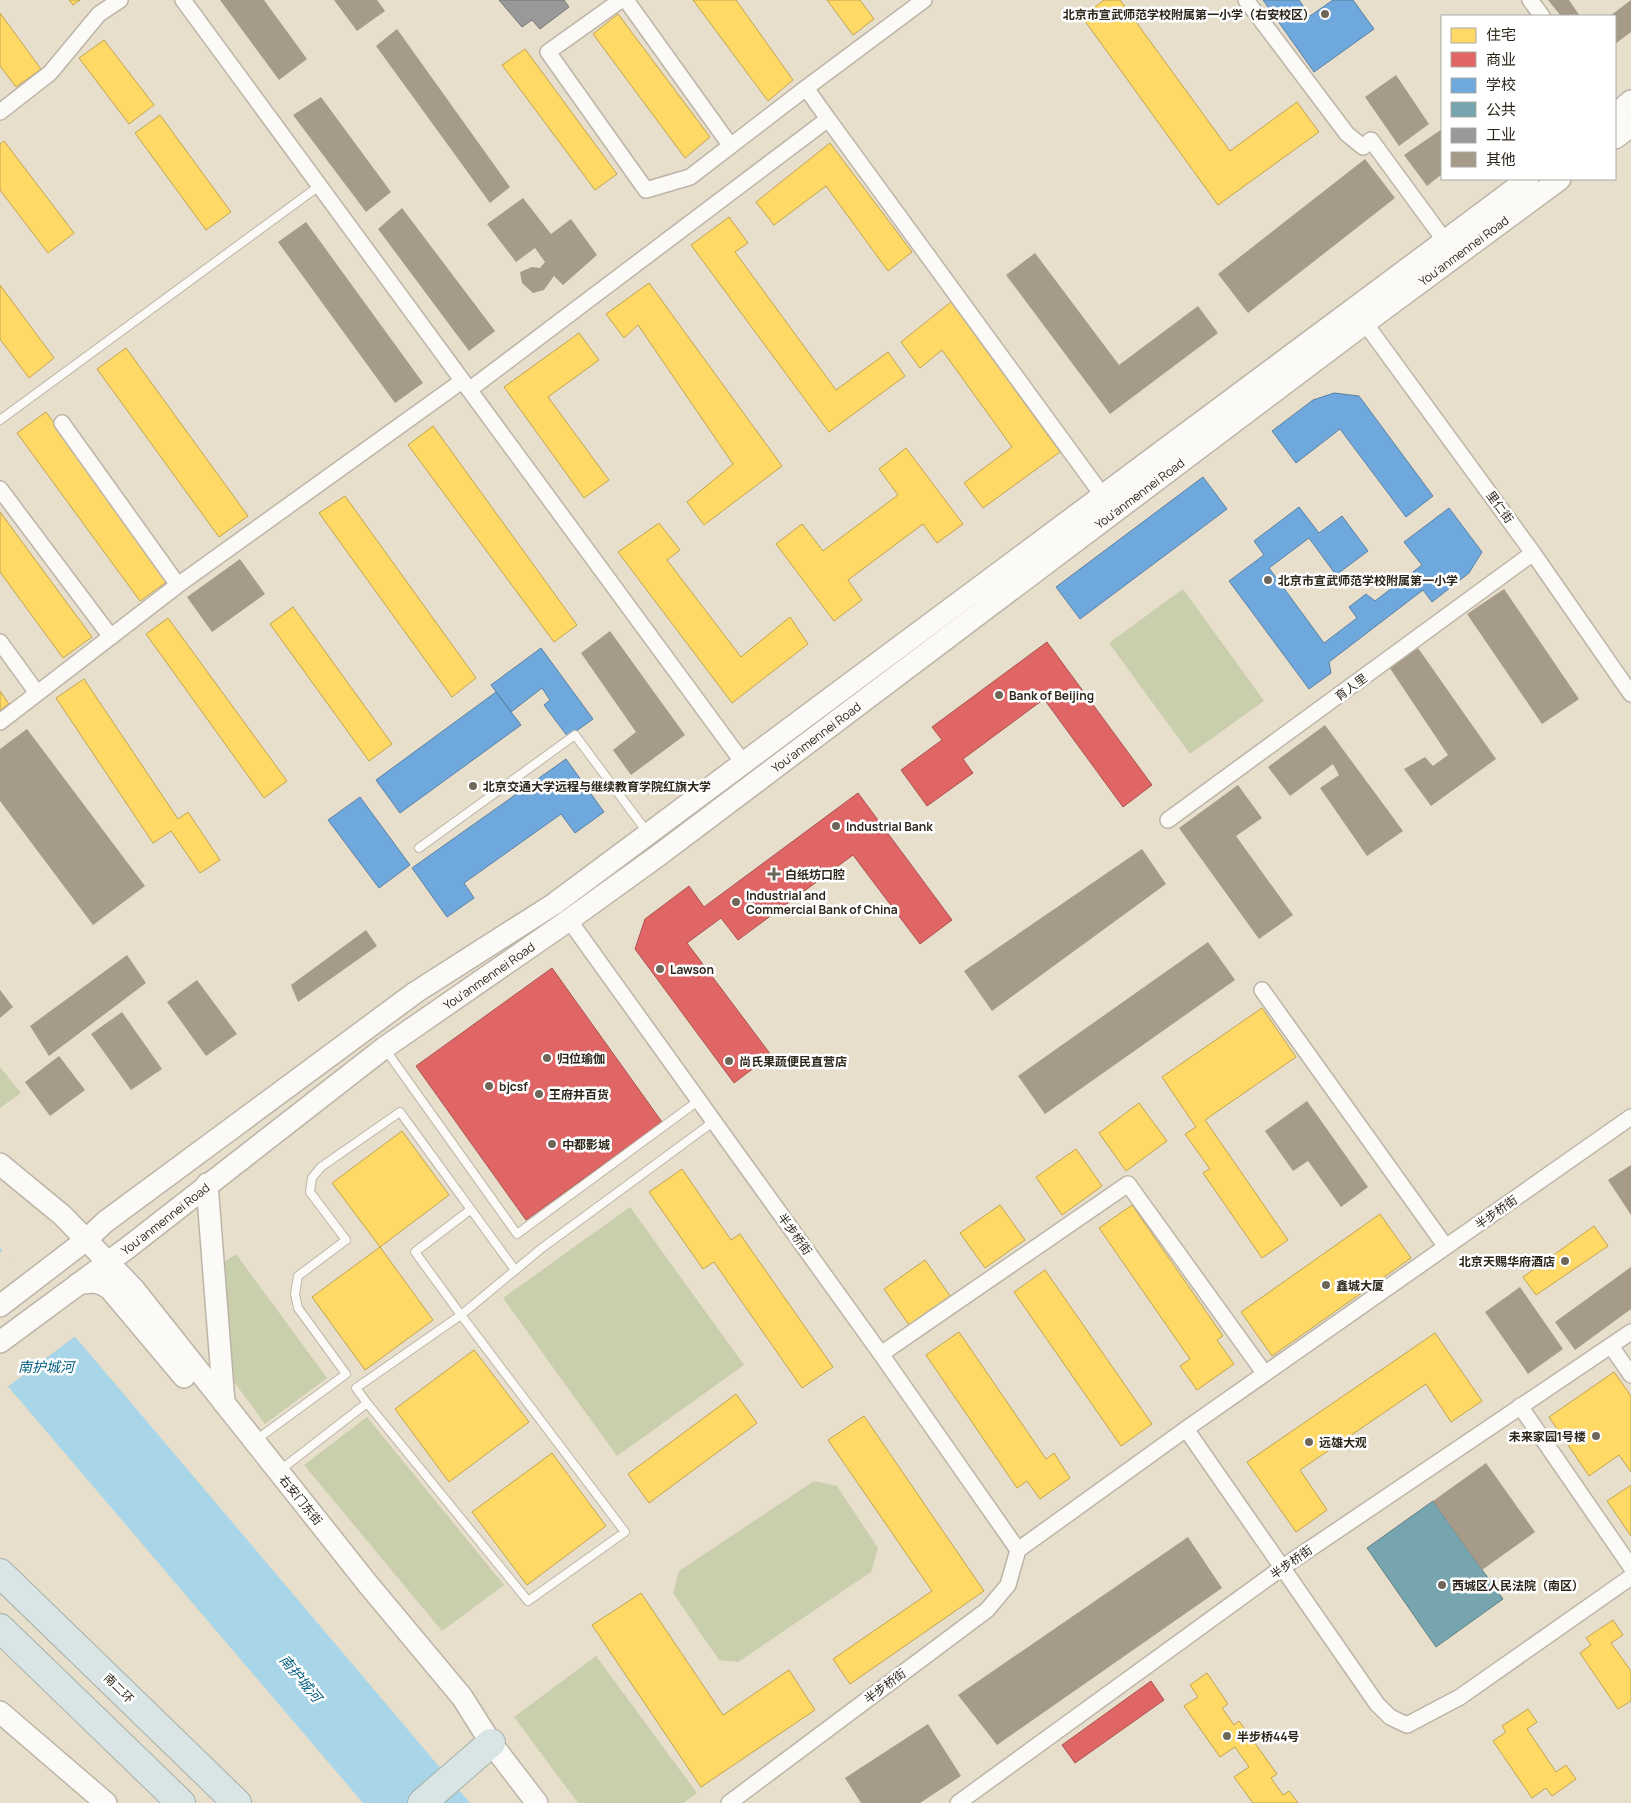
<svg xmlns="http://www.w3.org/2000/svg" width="1631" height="1803" viewBox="0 0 1631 1803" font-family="Manrope,'Noto Sans SC',sans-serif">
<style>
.green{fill:#c9ceac}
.water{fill:#a8d5e7}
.pier{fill:#e7decc}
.homes{fill:#ffd966;stroke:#c0a450}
.shops{fill:#e06666;stroke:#aa5350}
.schools{fill:#6fa8dc;stroke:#5b81a2}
.public{fill:#76a5af;stroke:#607f83}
.industry{fill:#999;stroke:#797773}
.building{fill:#a59b88}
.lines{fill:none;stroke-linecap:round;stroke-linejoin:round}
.lane-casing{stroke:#bcb5a7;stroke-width:10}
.street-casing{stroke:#bcb5a7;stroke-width:18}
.secondary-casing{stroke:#bcb5a7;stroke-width:24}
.highway-casing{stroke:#a6b0a9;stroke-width:30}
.lane{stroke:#fbfaf7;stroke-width:8}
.street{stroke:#fbfaf7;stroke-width:15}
.secondary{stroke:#fbfaf7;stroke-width:21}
.highway{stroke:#d8e5e4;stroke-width:28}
.poi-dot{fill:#6e6759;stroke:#fff;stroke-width:2}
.labels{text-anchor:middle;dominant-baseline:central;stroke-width:5;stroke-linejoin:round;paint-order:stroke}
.poi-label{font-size:12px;font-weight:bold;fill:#2d271b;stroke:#fff;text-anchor:start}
.street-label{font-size:12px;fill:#2d271b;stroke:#fff}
.water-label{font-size:14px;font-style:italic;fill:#005e7e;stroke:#fff}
</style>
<rect width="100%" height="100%" fill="#e7decc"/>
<path class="green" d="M1183 589 1264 701 1190 754 1109 643Z
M0 1067 21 1093 0 1108Z
M630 1207 744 1365 617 1456 503 1298Z
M236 1254 327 1378 265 1424 224 1368 216 1268Z
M367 1417 504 1585 442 1631 304 1465Z
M814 1481 837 1486 878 1548 871 1572 738 1662 719 1660 673 1593 679 1571Z
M596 1656 697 1793 683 1803H578L514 1717Z"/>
<path class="water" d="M0 1248 470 1803H363L0 1377Z"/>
<path class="pier" d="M4 1249 77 1335 6 1388 0 1381V1253Z"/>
<path class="homes" d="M69 0H80L73 5Z
M693 0H736L793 80 768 101Z
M827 0H860L874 19 853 35Z
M1104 0H1120L1230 151 1297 102 1319 132 1218 205 1082 17Z
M0 13 41 69 16 87 0 66Z
M618 14 710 137 685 158 593 34Z
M104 40 154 105 129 124 79 58Z
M525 49 617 174 595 190 502 65Z
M160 115 231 212 206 230 135 133Z
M4 141 74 233 48 253 0 190V144Z
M830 143 912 252 888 271 826 186 774 225 756 202Z
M729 217 748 243 735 252 836 390 888 352 905 376 829 432 691 245Z
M649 283 782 466 704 525 687 502 733 464 638 325 624 338 606 314Z
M0 285 54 358 29 378 0 339Z
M951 302 1060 452 983 508 964 483 1012 447 942 350 920 368 901 342Z
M579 333 599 360 548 397 609 480 584 498 504 387Z
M126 348 248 516 219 537 97 369Z
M46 412 169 580 140 601 17 433Z
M433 426 577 625 554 642 408 445Z
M906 448 963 524 937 543 923 524 848 580 862 600 834 621 776 544 802 524 823 551 898 495 879 469Z
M345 496 476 678 452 697 319 513Z
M0 512 92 637 63 658 0 572Z
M659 523 680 550 667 560 741 657 790 617 808 644 732 703 618 552Z
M293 607 392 744 369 761 270 624Z
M168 618 287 781 264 798 146 634Z
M84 679 178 819 188 812 220 860 200 873 171 831 153 843 56 698Z
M0 691 9 704 0 710Z
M1262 1008 1296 1057 1205 1120 1288 1240 1262 1258 1203 1173 1210 1169 1185 1134 1196 1127 1162 1077Z
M1139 1103 1167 1141 1126 1171 1099 1133Z
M402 1131 449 1195 380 1247 332 1183Z
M1076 1149 1102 1186 1062 1215 1036 1177Z
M682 1169 731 1240 740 1234 833 1367 802 1388 714 1262 703 1269 649 1192Z
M1000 1205 1025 1240 985 1268 960 1233Z
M1132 1205 1223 1336 1217 1340 1234 1364 1197 1390 1180 1366 1190 1359 1099 1228Z
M1380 1214 1411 1258 1272 1356 1241 1312Z
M1594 1226 1608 1246 1536 1295 1523 1277Z
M380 1247 433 1320 365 1370 312 1297Z
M925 1260 950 1296 909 1325 884 1289Z
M1045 1270 1152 1424 1121 1446 1014 1292Z
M959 1332 1046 1459 1054 1453 1070 1478 1040 1499 1027 1481 1017 1488 926 1355Z
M1435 1333 1482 1401 1451 1422 1426 1384 1300 1470 1327 1510 1296 1532 1247 1462Z
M474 1350 529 1422 449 1482 395 1409Z
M1614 1372 1631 1396V1472L1619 1455 1589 1476 1549 1417Z
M736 1394 757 1423 649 1503 628 1474Z
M864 1416 984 1591 850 1684 833 1659 932 1591 828 1440Z
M552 1453 606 1526 527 1585 472 1512Z
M1631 1485V1536L1607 1501Z
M641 1593 723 1715 789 1670 815 1710 701 1787 592 1625Z
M1613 1620 1623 1635 1611 1643 1631 1671V1701L1618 1709 1580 1653 1591 1645 1586 1638Z
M1207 1673 1228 1704 1222 1708 1234 1725 1239 1721 1277 1774 1271 1778 1283 1795 1289 1791 1298 1803H1253L1234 1777 1249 1767 1235 1747 1220 1757 1184 1706 1198 1697 1190 1685Z
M1528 1709 1537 1722 1527 1729 1556 1772 1566 1765 1576 1779 1552 1796 1546 1788 1532 1798 1493 1741 1506 1732 1502 1726Z"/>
<path class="shops" d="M1047 642 1152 785 1123 807 1044 699 963 759 973 773 927 806 901 770 942 740 932 727Z
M858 793 952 920 920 944 853 855 738 940 721 918 687 943 771 1055 734 1083 635 949 645 919 689 886 704 907Z
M552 968 662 1122 526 1220 416 1066Z
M1151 1681 1164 1700 1075 1763 1062 1745Z"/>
<path class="schools" d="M1263 0H1299L1310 16 1333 0H1353L1374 29 1314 72Z
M1334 393 1359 396 1433 496 1406 517 1340 429 1296 463 1272 431 1313 400Z
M1203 477 1227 509 1080 619 1056 587Z
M1299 507 1319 533 1342 516 1368 551 1336 575 1309 538 1269 568 1324 643 1357 618 1349 607 1366 594 1375 601 1422 565 1404 542 1449 508 1482 552 1469 573 1432 602 1423 590 1329 662 1331 673 1309 689 1229 581 1264 555 1254 541Z
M541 648 593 719 568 737 544 705 550 700 542 688 511 712 491 685Z
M496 692 521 725 400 813 376 780Z
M566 759 604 812 575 833 561 814 464 883 474 898 447 917 412 868Z
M360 797 410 865 379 888 328 820Z"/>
<path class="public" d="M1433 1501 1503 1599 1436 1647 1367 1548Z"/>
<path class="industry" d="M499 0H564L569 7 540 29 532 20 522 27Z"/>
<path class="building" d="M220 0H264L307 59 279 80Z
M334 0H377L385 11 357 31Z
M1548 0H1569L1580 16H1561Z
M1631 0V32L1615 44V16H1610Z
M397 29 510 187 490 203 376 46Z
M1396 75 1429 124 1399 146 1365 97Z
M321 97 391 192 366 212 293 115Z
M1442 129V174L1427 186 1404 155Z
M1365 159 1395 198 1248 313 1218 274Z
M523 198 551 234 571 219 597 255 563 285 554 276 544 290 533 293 522 283 520 272 532 267 540 268 545 262 535 248 516 262 487 224Z
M402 208 495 331 469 351 378 229Z
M306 222 423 383 395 403 278 242Z
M1035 253 1119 365 1198 306 1218 333 1110 414 1006 275Z
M240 559 265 594 212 632 187 597Z
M1504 589 1579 699 1542 724 1467 614Z
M610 631 685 735 631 775 613 750 636 732 581 653Z
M1418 648 1496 759 1431 806 1404 769 1425 757 1433 766 1448 755 1389 667Z
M1325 725 1403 831 1367 856 1320 788 1339 775 1333 764 1290 796 1268 767Z
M27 729 145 886 93 925 0 801V749Z
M1238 785 1262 818 1236 836 1293 915 1259 939 1179 828Z
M1142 849 1166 884 992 1011 964 971Z
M366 930 377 946 298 1002 291 985Z
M1208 942 1235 980 1045 1114 1018 1076Z
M127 955 146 983 49 1056 30 1026Z
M197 980 237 1034 206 1056 167 1002Z
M0 990 13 1007 0 1018Z
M122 1012 162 1069 131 1090 91 1034Z
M59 1056 85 1090 50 1116 25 1082Z
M1307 1101 1368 1187 1341 1207 1308 1161 1293 1171 1265 1131Z
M1631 1165V1215L1608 1180Z
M1631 1267V1309L1575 1350 1555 1322Z
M1520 1287 1563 1349 1528 1374 1485 1312Z
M1486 1463 1535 1532 1482 1570 1433 1501Z
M1188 1537 1222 1588 997 1745 958 1695Z
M928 1724 961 1776 920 1803H861L845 1778Z"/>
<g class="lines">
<g class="lane-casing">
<path id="lane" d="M0 420 319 186
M419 848 575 735 647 832
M385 1049 517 1234 698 1101
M367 1403 356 1388 461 1315 415 1252 470 1210
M256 1440 346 1374 298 1308 295 1294 298 1276 346 1240 310 1192 312 1178 321 1167 400 1112 515 1270
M279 1471 367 1403 528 1601 625 1532 461 1315 542 1248 713 1122"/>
</g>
<g class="street-casing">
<path id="street" d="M183 0 744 764
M621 0 548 52 646 190 690 177 806 88
M626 0 730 145
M1246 0 1347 134 1363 147 1371 140 1445 241
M1530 0 1542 16
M0 112 50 73 99 14 120 0
M828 119 1103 496
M1365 323 1533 553 1631 694
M469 390 828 119 806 88 924 0
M62 423 178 585
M0 489 111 637
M0 642 37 693
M0 722 178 585 462 381
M1168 820 1533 553
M569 920 881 1354 1018 1550
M1262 990 1446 1247
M1611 1346 1631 1375
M881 1354 1128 1184 1265 1374
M1520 1406 1631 1567
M1186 1429 1377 1704 1390 1717 1407 1725 1460 1697 1631 1577
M729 1803 987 1610 1008 1585 1018 1550 1186 1429 1631 1117
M958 1803 1283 1567 1631 1332"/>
</g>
<g class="secondary-casing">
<g id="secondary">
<path d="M1615 115 1631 101"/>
<path d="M1615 138 1631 126"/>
<path d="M0 1164 62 1215 133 1288 367 1583 462 1697 491 1743 537 1803"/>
<path d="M207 1184 224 1403"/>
<path d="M78 1284C90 1281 100 1281 110 1289L184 1377"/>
<path d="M0 1306 86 1240 105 1222 416 992 554 904 1528 179"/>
<path id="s1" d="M0 1342 126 1249 384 1048 569 920 659 855 1365 323 1560 179"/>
<path d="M0 1712 106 1803"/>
</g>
</g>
<g class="highway-casing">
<path id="highway" d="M0 1573 237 1803
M0 1628 181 1803
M422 1803 491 1743"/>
</g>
<use href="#lane" class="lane"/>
<use href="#street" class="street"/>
<use href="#secondary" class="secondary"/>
<use href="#highway" class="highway"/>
</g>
<g class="poi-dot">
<circle cx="1325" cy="14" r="5"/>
<circle cx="1268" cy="580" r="5"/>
<circle cx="999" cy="695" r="5"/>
<circle cx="473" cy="786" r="5"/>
<circle cx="836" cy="826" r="5"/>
<path d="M771.5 866.5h5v5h5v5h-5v5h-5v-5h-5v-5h5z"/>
<circle cx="736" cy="902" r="5"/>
<circle cx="660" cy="969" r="5"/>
<circle cx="547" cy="1058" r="5"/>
<circle cx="729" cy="1061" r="5"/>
<circle cx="489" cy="1086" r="5"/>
<circle cx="539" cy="1094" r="5"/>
<circle cx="552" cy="1144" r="5"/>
<circle cx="1565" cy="1261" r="5"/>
<circle cx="1326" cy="1285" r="5"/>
<circle cx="1596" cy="1436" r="5"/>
<circle cx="1309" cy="1442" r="5"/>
<circle cx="1442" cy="1585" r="5"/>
<circle cx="1227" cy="1736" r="5"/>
</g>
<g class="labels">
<g class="poi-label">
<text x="1315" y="14" text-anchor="end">北京市宣武师范学校附属第一小学（右安校区）</text>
<text x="1278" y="580">北京市宣武师范学校附属第一小学</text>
<text x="1009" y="695">Bank of Beijing</text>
<text x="483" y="786">北京交通大学远程与继续教育学院红旗大学</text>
<text x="846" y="826">Industrial Bank</text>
<text x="785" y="874">白纸坊口腔</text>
<text x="746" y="895">Industrial and<tspan x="746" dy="14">Commercial Bank of China</tspan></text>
<text x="670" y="969">Lawson</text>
<text x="557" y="1058">归位瑜伽</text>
<text x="739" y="1061">尚氏果蔬便民直营店</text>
<text x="499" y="1086">bjcsf</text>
<text x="549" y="1094">王府井百货</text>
<text x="562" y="1144">中都影城</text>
<text x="1555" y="1261" text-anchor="end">北京天赐华府酒店</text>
<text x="1336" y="1285">鑫城大厦</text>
<text x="1586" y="1436" text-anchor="end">未来家园1号楼</text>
<text x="1319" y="1442">远雄大观</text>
<text x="1452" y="1585">西城区人民法院（南区）</text>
<text x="1237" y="1736">半步桥44号</text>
</g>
<g class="street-label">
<text stroke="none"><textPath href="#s1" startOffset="1826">You'anmennei Road</textPath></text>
<text stroke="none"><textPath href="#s1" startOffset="1421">You'anmennei Road</textPath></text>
<text transform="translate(1500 507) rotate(54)">里仁街</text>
<text transform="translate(1351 687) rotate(-36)">育人里</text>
<text stroke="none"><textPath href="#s1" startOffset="1016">You'anmennei Road</textPath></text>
<text stroke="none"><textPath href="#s1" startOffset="611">You'anmennei Road</textPath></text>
<text transform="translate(1496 1212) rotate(-35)">半步桥街</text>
<text stroke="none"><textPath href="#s1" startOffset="206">You'anmennei Road</textPath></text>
<text transform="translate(795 1234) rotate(54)">半步桥街</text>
<text transform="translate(301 1500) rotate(51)">右安门东街</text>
<text transform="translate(1291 1562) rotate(-35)">半步桥街</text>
<text transform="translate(885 1686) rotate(-37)">半步桥街</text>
<text transform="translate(119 1688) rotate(45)">南二环</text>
</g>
<g class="water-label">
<text x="46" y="1366">南护城河</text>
<text transform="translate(301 1678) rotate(50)">南护城河</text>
</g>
</g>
<rect x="1441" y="15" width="175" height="165" fill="#ffffff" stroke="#aba9a4"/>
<rect x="1451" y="28" width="25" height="15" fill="#ffd966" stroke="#aba9a4"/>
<text x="1486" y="40" font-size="15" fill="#2d271b">住宅</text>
<rect x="1451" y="52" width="25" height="15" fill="#e06666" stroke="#aba9a4"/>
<text x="1486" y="65" font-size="15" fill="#2d271b">商业</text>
<rect x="1451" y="78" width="25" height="15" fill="#6fa8dc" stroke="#aba9a4"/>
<text x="1486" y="90" font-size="15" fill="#2d271b">学校</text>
<rect x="1451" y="102" width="25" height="15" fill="#76a5af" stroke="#aba9a4"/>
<text x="1486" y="115" font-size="15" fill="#2d271b">公共</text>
<rect x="1451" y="128" width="25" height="15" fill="#999999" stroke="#aba9a4"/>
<text x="1486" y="140" font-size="15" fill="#2d271b">工业</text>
<rect x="1451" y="152" width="25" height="15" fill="#a59b88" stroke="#aba9a4"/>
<text x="1486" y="165" font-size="15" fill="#2d271b">其他</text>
</svg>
